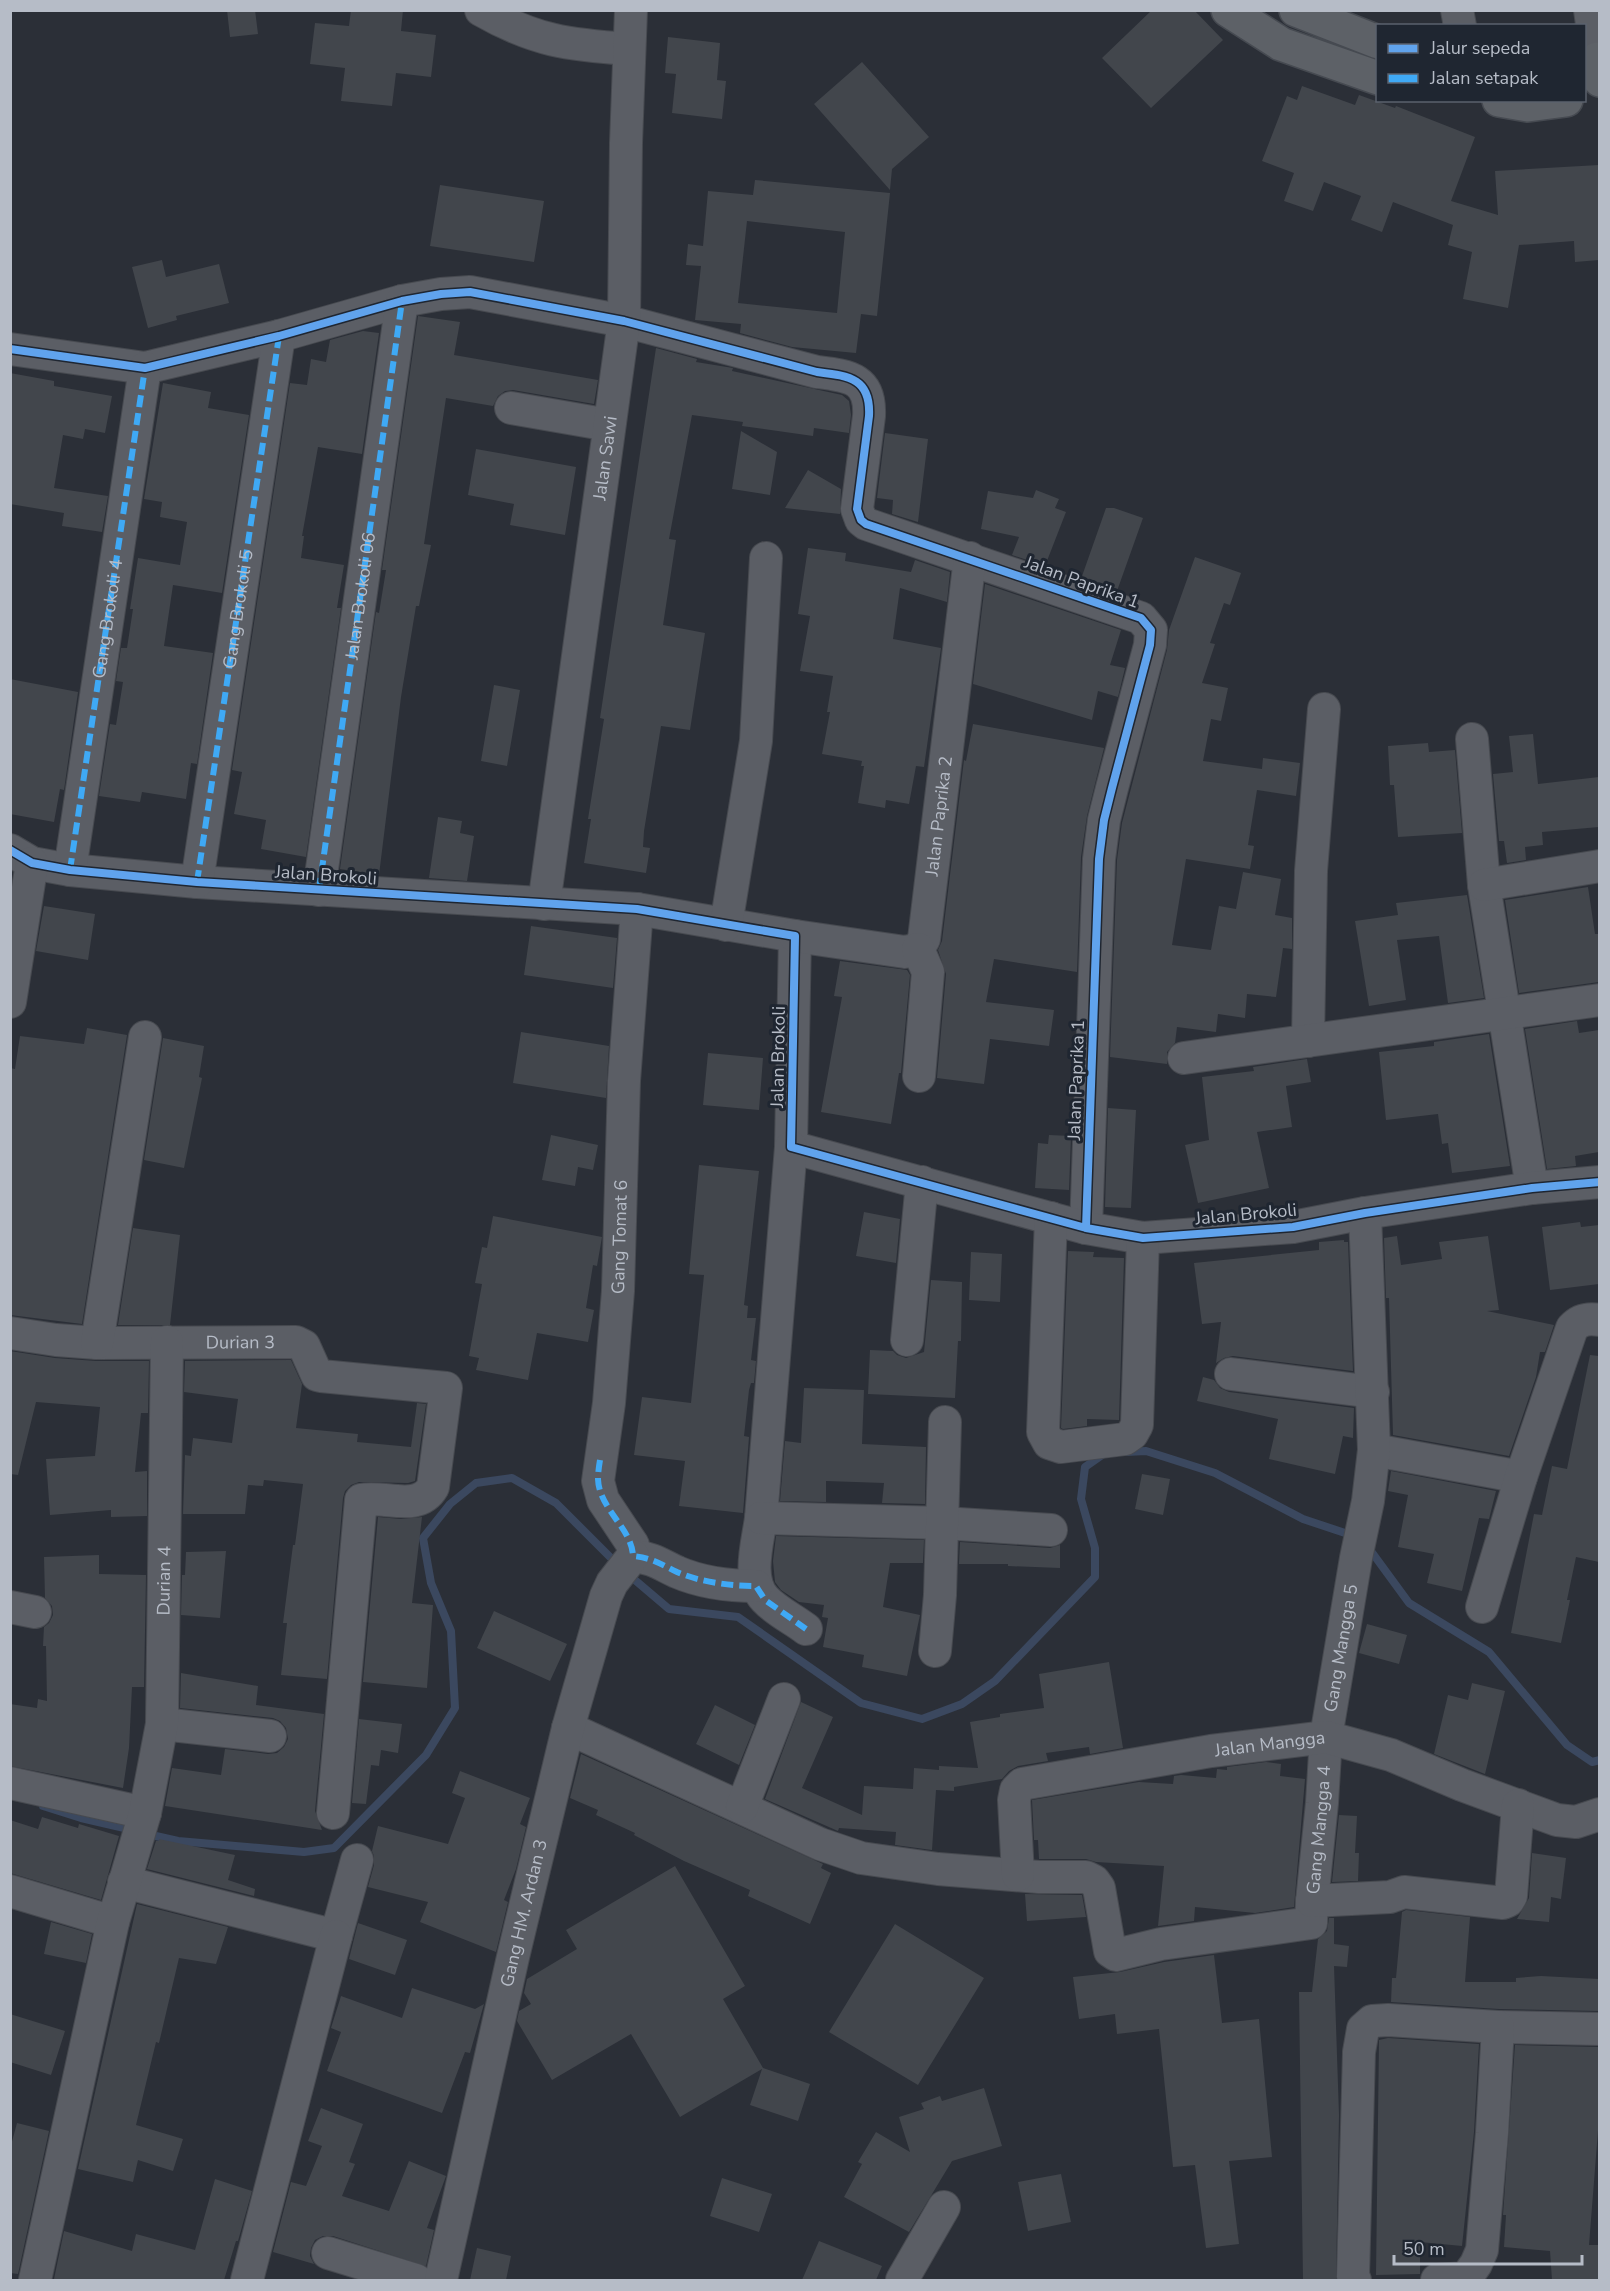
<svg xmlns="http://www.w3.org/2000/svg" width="1610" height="2291" viewBox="0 0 1610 2291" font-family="'Nunito Sans',sans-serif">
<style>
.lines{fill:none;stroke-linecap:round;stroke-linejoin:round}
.stream{stroke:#3b485f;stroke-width:8}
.building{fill:#42464c;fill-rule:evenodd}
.minor-casing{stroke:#474a50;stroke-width:34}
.major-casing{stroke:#464a51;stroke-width:36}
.minor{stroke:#5b5e65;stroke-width:32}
.major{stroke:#5d6167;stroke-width:33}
.quiet{stroke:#3fa9f5;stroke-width:6;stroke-dasharray:12 6;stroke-linecap:butt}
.cycleway-casing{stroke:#1f2631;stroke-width:11}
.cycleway{stroke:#60a3ed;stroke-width:8}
.labels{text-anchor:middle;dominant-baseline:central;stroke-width:6;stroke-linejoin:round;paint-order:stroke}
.street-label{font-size:18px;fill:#b6bcc7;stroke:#1f2631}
</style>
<rect width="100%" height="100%" fill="#2b2f37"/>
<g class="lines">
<path class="stream" d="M1126 1452 1146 1451 1215 1473 1303 1519 1354 1536
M1368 1547 1409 1603 1489 1652 1567 1745 1592 1762 1600 1760
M629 1575 669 1609 738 1617 861 1703 922 1719 962 1704 995 1681 1095 1577V1548L1081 1499 1085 1467 1105 1453
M43 1806 81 1818 133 1830
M147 1834 178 1841 304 1852 334 1848 426 1755 455 1708 451 1631 431 1583 423 1538 450 1504 476 1483 512 1478 556 1503 618 1565"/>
</g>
<path class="building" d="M227 10H255L258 34 230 37Z
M351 10H403L401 31 436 35 431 77 396 73 392 106 341 101 345 68 310 64 315 23 349 26Z
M1152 10H1194L1223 40 1151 108 1102 58Z
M668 37 720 43 717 80 726 81 722 119 672 113 676 74 665 73Z
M862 62 929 137 892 169 890 190 814 104Z
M1302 86 1355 105 1359 95 1395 108 1396 106 1475 137 1451 201 1498 215 1495 171 1599 165V260L1575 262 1574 241 1519 245 1508 308 1463 299 1472 252 1448 245 1453 225 1393 202 1382 232 1351 220 1361 196 1324 182 1313 211 1284 201 1294 173 1262 161 1287 96 1297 100Z
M755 180 890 193 877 316 861 314 856 353 792 347 740 333 741 324 695 320 701 266 686 265 688 244 703 246 708 191 753 195ZM747 221 845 232 837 313 738 303Z
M440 185 544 201 534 262 430 246Z
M162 260 166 277 219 264 229 303 176 316 177 320 148 328 132 267Z
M418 316 460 322 454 355 598 380 594 404 513 390 505 391 498 396 493 406 446 398 424 544 431 545 419 606H416L401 697 379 875 340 869 376 612 379 613 386 570H382Z
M363 331 379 333 362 454 318 447 302 536H304L301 558 344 565 337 608H341L306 857 261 849 266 820 234 814 242 772 232 770 290 383 307 385 311 359 326 362 330 340Z
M656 348 697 359 696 362 733 368 732 371 842 395 849 401 851 415 849 433 814 428 813 436 742 426 743 422 692 415 669 539 676 540 663 625 705 633 690 730 661 726 644 831 643 847 650 848 646 873 584 863 591 819H588L604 719 600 718Z
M10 373 54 381V386L112 396 105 433 85 429 83 439 63 435 54 488 108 496 102 532 62 526 64 513 10 504Z
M163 383 211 392 208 408 249 415 222 593 173 585 164 646 213 653 197 764 191 763 186 799 142 792 140 802 99 796 110 724 116 725 123 682 116 681 121 648H127L133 609H130L138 558 180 565 187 522 160 517 162 502 144 499Z
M741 431 777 452 770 495 732 489Z
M885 433 928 439 918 522 892 514 893 500 877 498Z
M476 449 576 467 565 535 510 525 514 504 468 495Z
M808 470 841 489 840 514 785 508Z
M1036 490 1059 499 1055 508 1066 512 1045 566 1012 555 1019 537 981 529 988 491 1033 498Z
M1106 508H1114L1143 518 1117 591 1081 579Z
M808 548 846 553 845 561 911 572 915 560 950 572 947 602 900 588 893 639 941 648 924 767 916 766 909 804 886 800 885 808 858 803 864 766H861L862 761 822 754 830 712H827L833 676 800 671 810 616 798 614Z
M1195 557 1241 573 1230 605 1224 603 1210 643 1215 644 1202 683 1228 688 1221 721 1211 719 1203 761 1262 769 1263 758 1300 763 1296 796 1257 790 1248 845 1254 846 1250 869 1186 859 1172 945 1211 950 1219 906 1236 909 1243 872 1281 879 1275 915 1292 918V949L1283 948 1276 997 1247 994 1245 1018 1218 1014 1216 1032 1177 1027 1175 1043 1167 1052V1064L1110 1057 1117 860 1122 823 1167 650 1169 630Z
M985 584 1121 630 1110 665 1125 668 1118 697 1098 691 1092 720 973 684Z
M10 679 78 692 64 790 60 789 54 822 10 814Z
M494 685 520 690 507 766 481 761Z
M973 724 1104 748 1087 816 1081 857 1077 972 994 959 986 1002 1054 1010 1049 1046 990 1039 984 1084 937 1078 946 974 938 950 942 941 964 760 966 761Z
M1533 734 1538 784 1599 777V827L1542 832 1543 845 1525 847 1526 860 1507 863 1504 841H1499L1493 774 1513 772 1509 736Z
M1428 743 1429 752 1455 750 1462 833 1398 837 1394 785H1390L1388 746Z
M438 817 462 821 460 833 474 836 467 881 429 878Z
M1588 887 1595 934H1599V982L1519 993 1505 900Z
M1467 895 1484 998 1448 1003 1439 936 1397 940 1406 1000 1369 1006 1355 921 1398 915 1396 903Z
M44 906 95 914 88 960 36 951Z
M531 926 617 938 613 988 524 975Z
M840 961 907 970 910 975 901 1073H899L891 1124 821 1112 842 997 834 996Z
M1577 1021 1579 1033 1599 1030V1152L1575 1156 1576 1166 1547 1169 1525 1029Z
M87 1028 127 1035 82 1324 10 1315V1068L15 1069 20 1036 84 1044Z
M521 1032 609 1046 606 1098 513 1083Z
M1489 1034 1510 1166 1452 1173 1448 1143 1442 1144 1438 1114 1386 1120 1379 1052 1434 1046V1042Z
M163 1038 204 1046 199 1077 202 1078 184 1168 144 1160Z
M708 1053 763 1058 759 1110 703 1105Z
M1307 1059 1311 1082 1286 1086 1292 1127 1257 1132 1269 1188 1198 1203 1185 1145 1209 1140 1202 1077 1254 1071 1253 1067Z
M1108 1108 1136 1110 1131 1208 1105 1207Z
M551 1135 598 1145 593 1170 578 1167 575 1186 542 1180Z
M1049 1135 1071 1136 1069 1190 1035 1188 1038 1143 1048 1144Z
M699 1165 759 1171 744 1305 748 1306 747 1318H756L751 1360 756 1361 754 1383H751L749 1390 744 1436 749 1437 743 1513 679 1506 685 1461 634 1455 642 1397 691 1403 704 1275 689 1274Z
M864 1212 900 1219 896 1263 856 1256Z
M493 1216 602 1237 597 1266 593 1265 586 1308 594 1310 588 1342 537 1333 528 1380 476 1370 479 1358 469 1356 482 1284 475 1283 482 1247 487 1248Z
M1580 1222 1581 1227 1599 1225V1284L1550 1290 1542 1227Z
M133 1228 180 1235 170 1325H118Z
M1397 1236 1401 1265 1442 1259 1439 1242 1488 1236 1499 1310 1487 1311 1554 1325 1545 1352H1540L1536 1377 1509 1456 1393 1435 1389 1298H1386L1384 1238Z
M1344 1240V1242H1348L1353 1371 1233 1356 1224 1358 1216 1363 1221 1322 1202 1324 1194 1263 1319 1250V1242Z
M1068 1251 1094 1252 1093 1257 1124 1258 1119 1420 1087 1419V1426L1063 1429 1061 1428Z
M971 1252 1002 1254 1000 1302 969 1300Z
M931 1280 962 1282 961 1341H958L955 1398 868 1394 870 1350 893 1351 897 1355 906 1358 924 1352Z
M10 1351 55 1358 96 1361H149L148 1413H141L135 1472 147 1471V1516L111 1517V1510L50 1515 46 1459 95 1456 100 1407 36 1402 18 1475 10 1474Z
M1590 1355 1599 1356V1562L1576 1557 1567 1600H1570L1561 1643 1511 1633 1534 1514 1542 1515 1552 1466 1567 1469Z
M291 1360 302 1384 296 1428 358 1434 357 1442 411 1447 417 1403 426 1404 415 1481 408 1483 359 1482 351 1485 345 1491 343 1498 327 1679 281 1675 287 1623H283L293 1545H295L303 1484 264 1480 263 1486 248 1485 245 1514H183L185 1455 191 1456 193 1438 232 1443 238 1399 184 1392 185 1361Z
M1203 1377 1214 1380 1220 1388 1229 1392 1354 1408 1353 1438 1343 1436 1335 1474 1269 1459 1278 1419 1197 1401Z
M804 1388 864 1390 862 1444 926 1447 925 1504 882 1503 884 1483 826 1481V1502L780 1501 785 1441 801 1443Z
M1391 1471 1496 1491 1489 1519 1479 1518 1462 1591 1427 1583 1434 1554 1398 1547 1408 1495 1388 1491Z
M1142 1474 1170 1479 1163 1515 1135 1509Z
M378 1517 401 1519 422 1517 412 1603 433 1605 427 1688 363 1682Z
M776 1536 924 1540 923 1563H890L883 1607 920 1615 907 1676 862 1667 864 1655 823 1647 828 1618 822 1617 824 1605 799 1602 781 1590 775 1582 773 1561Z
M960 1542 1050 1548 1060 1545V1568L1008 1566V1564H959Z
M226 1551 220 1618 181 1615 182 1575H185L186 1552Z
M99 1555V1574L146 1575 144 1687H132L129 1748 123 1788 10 1766V1704L37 1708 38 1699 47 1701 46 1646H43L44 1627 49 1623 53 1615 52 1606 45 1598 44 1557Z
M494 1611 567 1644 550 1681 477 1648Z
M1367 1624 1407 1635 1399 1664 1359 1653Z
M1109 1662 1123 1748 1090 1754 1089 1747 1046 1753 1048 1761 1018 1766 1009 1771 1002 1779 954 1787V1791L936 1790 932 1850 895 1845 896 1832 839 1828 838 1831 765 1799 801 1702 833 1717 802 1788 862 1815 864 1786 913 1789 914 1768 939 1770V1766L978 1768 970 1722 1000 1717V1714L1044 1708 1039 1674Z
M181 1673 258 1686 256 1705 324 1714 315 1811 322 1830 165 1806 172 1768 221 1775 225 1749 268 1754 277 1753 284 1747 288 1739 286 1728 280 1721 273 1718 180 1708Z
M1472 1683 1505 1691 1485 1774 1434 1754 1448 1695 1468 1700Z
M715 1705 755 1725 739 1765 696 1744Z
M359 1719 402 1724 398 1753 381 1750 379 1766 371 1765 366 1804 352 1803Z
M581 1754 823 1864 821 1868 831 1873 810 1924 748 1896 750 1890 684 1861 634 1835 635 1833 596 1815 598 1810 570 1798Z
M1266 1762 1281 1764 1280 1776 1305 1779 1294 1907 1255 1913 1195 1907 1194 1921 1158 1926 1164 1866 1096 1862 1086 1859H1039L1038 1840H1034L1032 1800 1139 1782 1173 1784 1174 1776 1181 1775 1216 1778 1217 1769 1227 1770V1767Z
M460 1771 530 1798 520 1824 526 1827 516 1869 504 1900 508 1902 496 1952 420 1922 428 1902 368 1887 374 1865V1856L372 1851 378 1826 448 1844 465 1798 452 1793Z
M1339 1815 1357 1816 1355 1853H1359L1358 1881 1332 1882Z
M42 1817 78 1828 79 1824 119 1836 101 1900 10 1873V1820L38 1829Z
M159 1839 235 1855 228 1880 255 1889 254 1896 147 1869 156 1841H159Z
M1532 1853 1566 1858 1561 1899 1551 1897 1549 1922 1517 1919 1529 1898Z
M675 1866 745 1986 723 1999 763 2068 810 2084 798 2121 750 2105 762 2069 680 2117 631 2034 552 2080 517 2021 519 2011 531 2004 524 1993 527 1979 577 1949 566 1930Z
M1025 1894 1082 1895 1086 1917 1027 1921Z
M137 1904 228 1927 216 1964 179 1958 159 2043 156 2042 136 2125 183 2139 173 2171 138 2160 133 2182 78 2169Z
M1406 1910 1470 1917 1465 1982H1516V1978L1541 1976 1599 1979V2011L1499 2009 1391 2002 1392 1978H1396L1402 1912Z
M1329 1918H1334V1944L1349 1946 1347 1967 1334 1966 1339 2115 1336 2280H1303L1299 1992H1312L1318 1939 1327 1931Z
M51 1922 92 1934 86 1963 44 1954Z
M358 1923 407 1940 395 1975 349 1959Z
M895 1924 984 1978 918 2085 829 2032Z
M1214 1955 1222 2023 1259 2019 1272 2157 1229 2161 1239 2244 1206 2248 1195 2165 1173 2167 1159 2029 1117 2034 1115 2014 1079 2019 1073 1977 1120 1972 1164 1962Z
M412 1988 475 2009 484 2004 470 2053 465 2052 442 2113 327 2071 341 2032 331 2028 341 1996 402 2018Z
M10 2014 65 2031 51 2075 10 2062Z
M1388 2038 1479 2044 1474 2132 1462 2246 1420 2242V2274L1376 2275 1379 2040Z
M1515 2045 1599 2047V2118L1589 2245H1599V2279L1552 2280 1550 2251 1504 2247 1506 2215H1503Z
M984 2088 1002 2146 952 2161 909 2232 844 2197 862 2164 858 2162 876 2132 910 2152 899 2117 924 2109 921 2103 940 2096 942 2101Z
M321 2108 363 2124 349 2162 355 2164 342 2196 389 2211 409 2161 446 2176 427 2228 434 2230 426 2266 333 2236H323L315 2240 311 2248 310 2256 314 2264 273 2252 291 2182 306 2186 322 2146 308 2141Z
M17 2123 49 2131 18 2274 10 2273V2149Z
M1061 2174 1071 2222 1028 2231 1018 2182Z
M722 2178 772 2194 759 2232 710 2216Z
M215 2179 252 2191 238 2241H236L224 2280 54 2279 64 2231 132 2251 136 2234 195 2250Z
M819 2241 882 2266 876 2280H802Z
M477 2248 511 2256 506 2280H470Z"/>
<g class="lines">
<g class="minor-casing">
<g id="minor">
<path d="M481 10C535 41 569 45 629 49"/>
<path d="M1457 10 1460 26"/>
<path d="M1590 10 1597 59"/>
<path d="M10 349 145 368 279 336 402 301 441 294 470 292 624 321 817 372C849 376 871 378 869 416L857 509 861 520 866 524 1141 618 1151 630 1150 645 1112 788 1104 820 1099 859 1086 1228"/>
<path d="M511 408 609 425"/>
<path d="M1472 739 1484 885 1532 1188"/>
<path d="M10 850 32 863 70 870 197 882 637 909 795 936 791 1147 1086 1228 1143 1238 1293 1227 1365 1213 1532 1188 1600 1182"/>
<path id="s1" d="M70 870 145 368"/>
<path d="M197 882 279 336"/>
<path d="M1484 885 1600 866"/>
<path id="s2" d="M319 890 402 301"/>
<path id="s3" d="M544 904 624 321 626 143 631 10"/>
<path d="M726 925 756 741 766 558"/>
<path id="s4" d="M795 936 905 952 918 949 924 939 970 558"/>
<path d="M918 949 928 972 919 1076"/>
<path d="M10 1002 32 863"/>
<path d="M1308 1041 1311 871 1324 709"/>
<path d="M1184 1058 1600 1000"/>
<path d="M791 1147 761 1518C758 1542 746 1579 765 1599 776 1611 793 1619 806 1629"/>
<path d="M1051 1218 1043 1432 1049 1443 1061 1447 1125 1439 1132 1434 1137 1425 1143 1238"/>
<path id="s5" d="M10 1333 56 1340 97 1343 296 1342 304 1346 317 1375 321 1376 446 1388 433 1487C418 1513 385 1495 361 1500L333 1813"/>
<path d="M907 1340 922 1182"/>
<path d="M97 1343 145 1037"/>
<path d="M1231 1374 1373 1392"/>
<path d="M1374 1450 1521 1477"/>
<path d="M761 1518 943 1523 1051 1530"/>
<path id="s6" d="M633 1556V1545L603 1500 598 1481 609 1403 618 1291 624 1081 637 909"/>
<path d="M633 1556C653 1558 660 1564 677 1572 700 1582 730 1586 756 1586"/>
<path d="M10 1607 35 1612"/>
<path d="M1482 1607 1521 1477 1572 1328C1580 1319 1589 1318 1600 1320"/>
<path d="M935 1651 940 1595 945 1422"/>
<path d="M162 1724 270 1736"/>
<path id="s7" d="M568 1728 820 1844 861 1858 938 1869 1039 1877H1086L1094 1881 1099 1888 1110 1951 1116 1955 1161 1944 1311 1923 1312 1901 1322 1803 1326 1737 1356 1558 1368 1501 1374 1450 1365 1213"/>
<path d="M10 1783 145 1813"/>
<path d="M742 1807 784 1699"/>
<path id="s8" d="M1018 1875 1014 1800 1016 1790 1022 1784 1211 1751 1326 1737 1391 1755 1462 1785 1557 1820 1576 1822 1600 1814"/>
<path d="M124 1882 336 1936 357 1860"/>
<path d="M10 1891 113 1922"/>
<path d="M1312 1901 1390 1897 1404 1892 1503 1903 1508 1901 1511 1896 1518 1805"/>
<path d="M1498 2027 1600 2029"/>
<path d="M328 2253 416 2280"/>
<path id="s9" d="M35 2280 113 1922 145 1813 162 1724 167 1342"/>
<path d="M247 2280 336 1936"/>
<path id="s10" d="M441 2280 513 1957 568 1728 606 1596 612 1583 633 1556"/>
<path d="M902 2280 944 2207"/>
<path d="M1355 2280 1353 2277 1359 2052 1363 2029 1372 2021 1388 2020 1498 2027 1492 2133 1482 2250 1476 2264 1466 2278 1437 2280"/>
</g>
</g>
<g class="major-casing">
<path id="major" d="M1228 10 1281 44 1378 78
M1296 10 1378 42
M1597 59 1600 80
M1499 100 1528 105 1566 100"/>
</g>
<use href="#minor" class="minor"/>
<use href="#major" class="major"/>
<g class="quiet">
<path d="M70 870 145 368"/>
<path id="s11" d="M197 882 279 336"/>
<path d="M319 890 402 301"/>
<path d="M600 1460C599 1466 598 1473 598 1479 599 1509 632 1528 633 1556 653 1558 660 1564 677 1572 700 1582 730 1586 756 1586L765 1600 806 1629"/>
</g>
<g class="cycleway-casing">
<path id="cycleway" d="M10 349 145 368 279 336 402 301 441 294 470 292 624 321 817 372C849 376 871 378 869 416L857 509 861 520 866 524 1141 618 1151 630 1150 645 1112 788 1104 820 1099 859 1086 1228
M10 850 32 863 70 870 197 882 637 909 795 936 791 1147 1086 1228 1143 1238 1293 1227 1365 1213 1532 1188 1600 1182"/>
</g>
<use href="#cycleway" class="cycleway"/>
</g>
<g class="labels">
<g class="street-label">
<text stroke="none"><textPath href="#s3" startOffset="450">Jalan Sawi</textPath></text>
<text transform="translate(1082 582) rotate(20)">Jalan Paprika 1</text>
<text stroke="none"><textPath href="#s2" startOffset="297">Jalan Brokoli 06</textPath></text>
<text stroke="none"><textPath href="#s11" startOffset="276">Gang Brokoli 5</textPath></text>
<text stroke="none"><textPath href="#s1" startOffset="254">Gang Brokoli 4</textPath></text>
<text stroke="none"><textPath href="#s4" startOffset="260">Jalan Paprika 2</textPath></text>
<text transform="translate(326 875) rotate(4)">Jalan Brokoli</text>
<text transform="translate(778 1057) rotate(-89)">Jalan Brokoli</text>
<text transform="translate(1076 1080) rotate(-88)">Jalan Paprika 1</text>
<text transform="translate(1246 1214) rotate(-5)">Jalan Brokoli</text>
<text stroke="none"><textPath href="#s6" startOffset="330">Gang Tomat 6</textPath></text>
<text stroke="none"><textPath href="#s5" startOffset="231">Durian 3</textPath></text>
<text stroke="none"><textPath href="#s9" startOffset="714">Durian 4</textPath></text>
<text stroke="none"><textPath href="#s7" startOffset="1110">Gang Mangga 5</textPath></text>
<text stroke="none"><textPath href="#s8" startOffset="345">Jalan Mangga</textPath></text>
<text stroke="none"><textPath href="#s7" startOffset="927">Gang Mangga 4</textPath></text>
<text stroke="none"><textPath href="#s10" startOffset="376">Gang HM. Ardan 3</textPath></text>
</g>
</g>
<rect width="1610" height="2291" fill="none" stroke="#b6bcc7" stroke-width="24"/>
<rect x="1376" y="24" width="210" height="78" fill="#1f2631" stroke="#5b626d" stroke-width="1.5"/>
<rect x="1388" y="44" width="30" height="9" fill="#60a3ed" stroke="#5b626d" stroke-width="1.5"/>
<text x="1430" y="54" font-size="18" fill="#b6bcc7">Jalur sepeda</text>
<rect x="1388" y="74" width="30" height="9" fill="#3fa9f5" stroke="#5b626d" stroke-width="1.5"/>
<text x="1430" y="84" font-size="18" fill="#b6bcc7">Jalan setapak</text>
<path d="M1394 2255v9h188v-9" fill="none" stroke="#b6bcc7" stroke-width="3"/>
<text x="1403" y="2255" font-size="18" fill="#b6bcc7" stroke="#1f2631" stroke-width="4.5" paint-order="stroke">50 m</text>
</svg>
